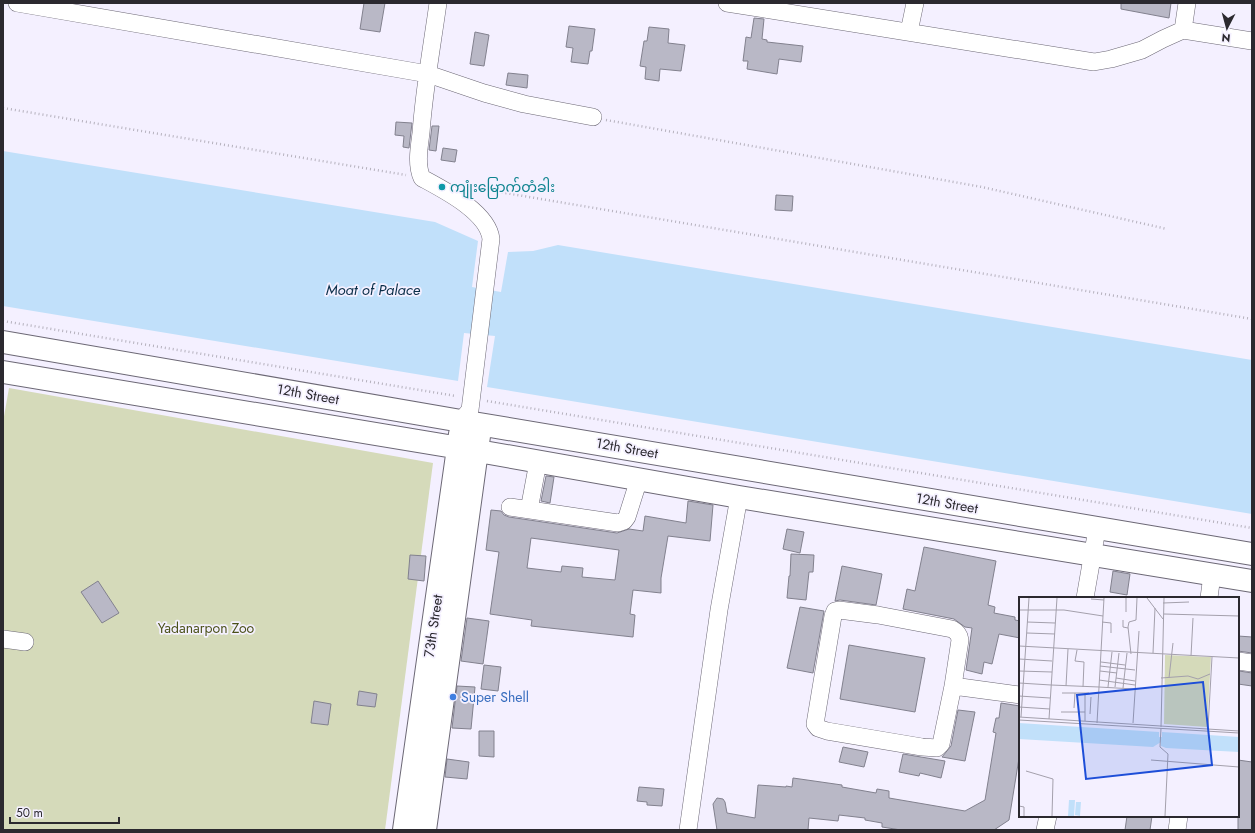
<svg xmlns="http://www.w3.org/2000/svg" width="1255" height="833" viewBox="0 0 1255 833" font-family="Jost,'Noto Sans Myanmar',sans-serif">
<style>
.green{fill:#d5daba}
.water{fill:#c1e0fa}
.building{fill:#b9b8c6;stroke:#82818e;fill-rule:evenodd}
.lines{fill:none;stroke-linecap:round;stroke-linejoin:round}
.minor-casing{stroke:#6c6875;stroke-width:18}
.major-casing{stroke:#6c6875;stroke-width:24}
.highway-casing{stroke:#6c6875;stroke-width:24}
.path{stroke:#b5b1bd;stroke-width:2.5;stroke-dasharray:1 3;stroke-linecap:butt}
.minor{stroke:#fff;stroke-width:17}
.major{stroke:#fff;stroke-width:22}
.highway{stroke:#fff;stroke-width:22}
.culture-dot{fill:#0f9aa8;stroke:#f4f0ff;stroke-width:1.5}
.shop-dot{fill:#3f7fe0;stroke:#f4f0ff;stroke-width:1.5}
.labels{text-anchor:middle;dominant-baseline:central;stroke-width:3.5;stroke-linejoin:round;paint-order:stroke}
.culture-label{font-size:14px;fill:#0d838f;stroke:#f4f0ff;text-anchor:start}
.street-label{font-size:14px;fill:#2b292f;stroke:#f4f0ff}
.park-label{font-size:14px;fill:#4b5119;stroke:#f4f0ff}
.shop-label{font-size:14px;fill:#366cbe;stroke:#f4f0ff;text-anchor:start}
.water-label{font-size:15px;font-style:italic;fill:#0b2f4a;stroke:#f4f0ff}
.inset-road{fill:none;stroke:#a4a0ac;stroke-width:1}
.view{fill:#1d4ed8;fill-opacity:0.15;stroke:#1d4ed8;stroke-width:2}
.inset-edge{fill:none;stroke:#2b292f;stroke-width:2}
</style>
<rect width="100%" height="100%" fill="#f4f0ff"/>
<path class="green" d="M9 388 433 463 385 830H3V422Z"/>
<path class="water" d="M3 151 435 222 478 241 472 287 501 292 508 252 533 251 558 245 1252 360V514L487 387 495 336 464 333 458 381 3 306Z"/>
<path class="building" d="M364 3H385L380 32 360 29Z
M1121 3H1171L1169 18 1121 9Z
M754 18 764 19 762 39 767 40V42L803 46 801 62 779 59 777 74 747 69 748 61H743L746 37 751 38Z
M569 26 595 29 592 51H590L588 64 571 62 573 48 566 47Z
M649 27 669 29 668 43 685 45 681 71 660 69 659 81 645 79 646 67 640 66 644 41H647Z
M475 32 489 35 484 66 470 64Z
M508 73 528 75 527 88 506 85Z
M396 122 412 123 409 148 403 147 404 136 395 135Z
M432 126H439L436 151 429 150Z
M443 148 457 150 455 162 441 160Z
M776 195 793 196 792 211 775 210Z
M546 476 554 477 550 503 541 501Z
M688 501 713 505 710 541 668 536 661 578V593L633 590 630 614 635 615 633 637 531 626 532 620 490 614 499 552 486 550 491 510 501 511 504 515 509 517 617 533 629 529 643 531 645 516 686 523ZM531 538 619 550 615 580 582 577 583 568 562 566 561 572 527 568Z
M787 529 804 532 800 553 783 549Z
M924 547 996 561 988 605 995 607 994 613 1015 617V620L1020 621V638L999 634 992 664 984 662 982 674 966 670 972 628 965 627 954 619 903 609 907 589 915 591Z
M791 554 814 555 813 572H809L806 600 787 598 789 576H790Z
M410 555 426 556 424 581 408 579Z
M842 566 882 574 876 605 840 600 835 601Z
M1113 571 1130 574 1127 595 1110 592Z
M98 581 119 613 102 623 81 592Z
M800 607 824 611 813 673 787 668Z
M467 618 489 621 483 664 461 661Z
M1238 636 1252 637V653L1238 651Z
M849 645 925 658 915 712 840 699Z
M484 665 501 667 498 691 481 689Z
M1239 671 1252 673V686L1238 684Z
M457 686 475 687 471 729 452 728Z
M359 691 377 694 375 707 357 705Z
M314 701 331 704 328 725 311 723Z
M1001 703 1020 706V752L1009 820 994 830H901L882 827V823L865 820V818L839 815 838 821 809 818 808 830H717L713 804 717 798 723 799 725 802 727 813 755 818 758 785 786 787V786L792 787 793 778 842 785V787L876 793 877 789 889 791V798L965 811 985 800 996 733 993 732 996 718H999Z
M958 710 975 712 965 761 942 757 951 746Z
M479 731H494V757L479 756Z
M843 747 868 752 864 767 839 762Z
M903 754 945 761 941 778 920 773 919 776 899 772Z
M447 759 469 762 467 779 445 777Z
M1238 760 1252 762V830H1238Z
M639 787 664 789 662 806 647 805V802L637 801Z
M1127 816H1152L1150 830H1125Z"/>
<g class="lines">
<g class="minor-casing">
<path id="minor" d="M17 3 428 74 484 93 524 104 593 117
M438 3C432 46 424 90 421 133 419 148 416 165 422 178 444 190 488 212 491 239L470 410 461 421
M727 3 1094 62 1111 59 1142 50 1163 39 1183 30 1252 41
M1183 30 1187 3
M909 32 915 3
M510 507 618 523 624 521 627 517 639 479
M529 510 538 462
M1085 598 1097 529
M1209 598 1212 575
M839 610 878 615 952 629C957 632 959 634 960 640L953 686 941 744 937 748 922 747 827 731 818 728 815 724 833 616 835 611Z
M3 639 25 642
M1238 661 1252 663
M953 686 1020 695
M688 830 719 610 739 497
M1045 830 1048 816
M1177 830 1179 816"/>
</g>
<g class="major-casing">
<path id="major" d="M3 342 461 421 1252 554
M3 372 478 451 739 497 1252 581
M404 830 460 434
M425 830 479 436"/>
</g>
<g class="highway-casing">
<path id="highway" d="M408 810 427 814"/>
</g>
<path class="path" d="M3 108 406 175
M606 120 982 187 1167 229
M470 187 1252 319
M3 321 456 396
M487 401 1252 528"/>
<use href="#minor" class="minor"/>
<use href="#major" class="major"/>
<use href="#highway" class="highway"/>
</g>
<circle class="culture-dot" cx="442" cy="187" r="4"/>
<circle class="shop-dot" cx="453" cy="697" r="4"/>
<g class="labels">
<g class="culture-label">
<text x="450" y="187">ကျုံးမြောက်တံခါး</text>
</g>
<g class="street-label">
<text transform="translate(308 394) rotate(10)">12th Street</text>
<text transform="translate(627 448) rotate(10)">12th Street</text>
<text transform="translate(947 503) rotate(10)">12th Street</text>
<text transform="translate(433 626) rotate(-82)">73th Street</text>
</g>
<g class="park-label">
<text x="206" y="628">Yadanarpon Zoo</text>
</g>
<g class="shop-label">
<text x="461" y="697">Super Shell</text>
</g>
<g class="water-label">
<text x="373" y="290">Moat of Palace</text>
</g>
</g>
<g transform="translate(1019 597)">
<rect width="220" height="220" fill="#f4f0ff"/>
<path d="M146 58 192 60 188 130 145 127Z" fill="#d5daba"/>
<path d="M0 126 140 135V140H143V135L220 140V155L147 151 142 149V145L134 150 0 142ZM50 203H56L55 219H49ZM57 205H62L61 219 56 218Z" fill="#c1e0fa"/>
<path class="inset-road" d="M128 1 144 22M72 2 85 3M144 6 170 5M0 13H45L84 19M107 15V1M145 17 220 19M104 23V30L109 31M8 25 36 26M83 25 92 26V36M8 36 36 37M0 49 220 61M58 53 56 64 65 65 64 90M134 56 136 11M112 57 109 30 110 25 117 23 118 1M172 59 174 21M0 62 33 64M82 65 106 68M81 69 116 73M0 74 33 75M81 74 98 76M97 81 116 84M142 81 169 79 179 82 191 77M150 81 154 46M80 83 116 88M0 86 32 88M32 88 80 90M47 89 49 52M80 90 115 92M89 90 93 55M96 90 100 56M104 91 108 56M43 96H70M0 99 31 101M0 110 31 112M55 111 56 96M42 115H66M71 117 72 100M0 120 220 134M2 120 10 1M30 122 38 1M0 123 220 136M66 124V96M78 126 85 1M114 126 120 34M142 130 145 1M142 131 141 150 149 157 146 219M189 131 193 60M132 163 220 170M7 174 34 182 33 219M0 209 5 210V219"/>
<path class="view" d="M184 85 193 168 67 182 58 98Z"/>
<rect width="220" height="220" class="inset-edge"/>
</g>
<rect width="1255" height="833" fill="none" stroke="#2b292f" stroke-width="8"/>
<g transform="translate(1227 28) rotate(186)" stroke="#f4f0ff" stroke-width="3" paint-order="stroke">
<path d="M0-3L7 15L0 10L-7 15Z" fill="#2b292f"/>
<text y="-6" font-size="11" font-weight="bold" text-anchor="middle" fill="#2b292f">N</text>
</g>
<path d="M10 817v6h109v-6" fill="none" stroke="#2b292f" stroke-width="2"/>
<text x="16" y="817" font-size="12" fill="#2b292f" stroke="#f4f0ff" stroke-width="3" paint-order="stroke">50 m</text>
</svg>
